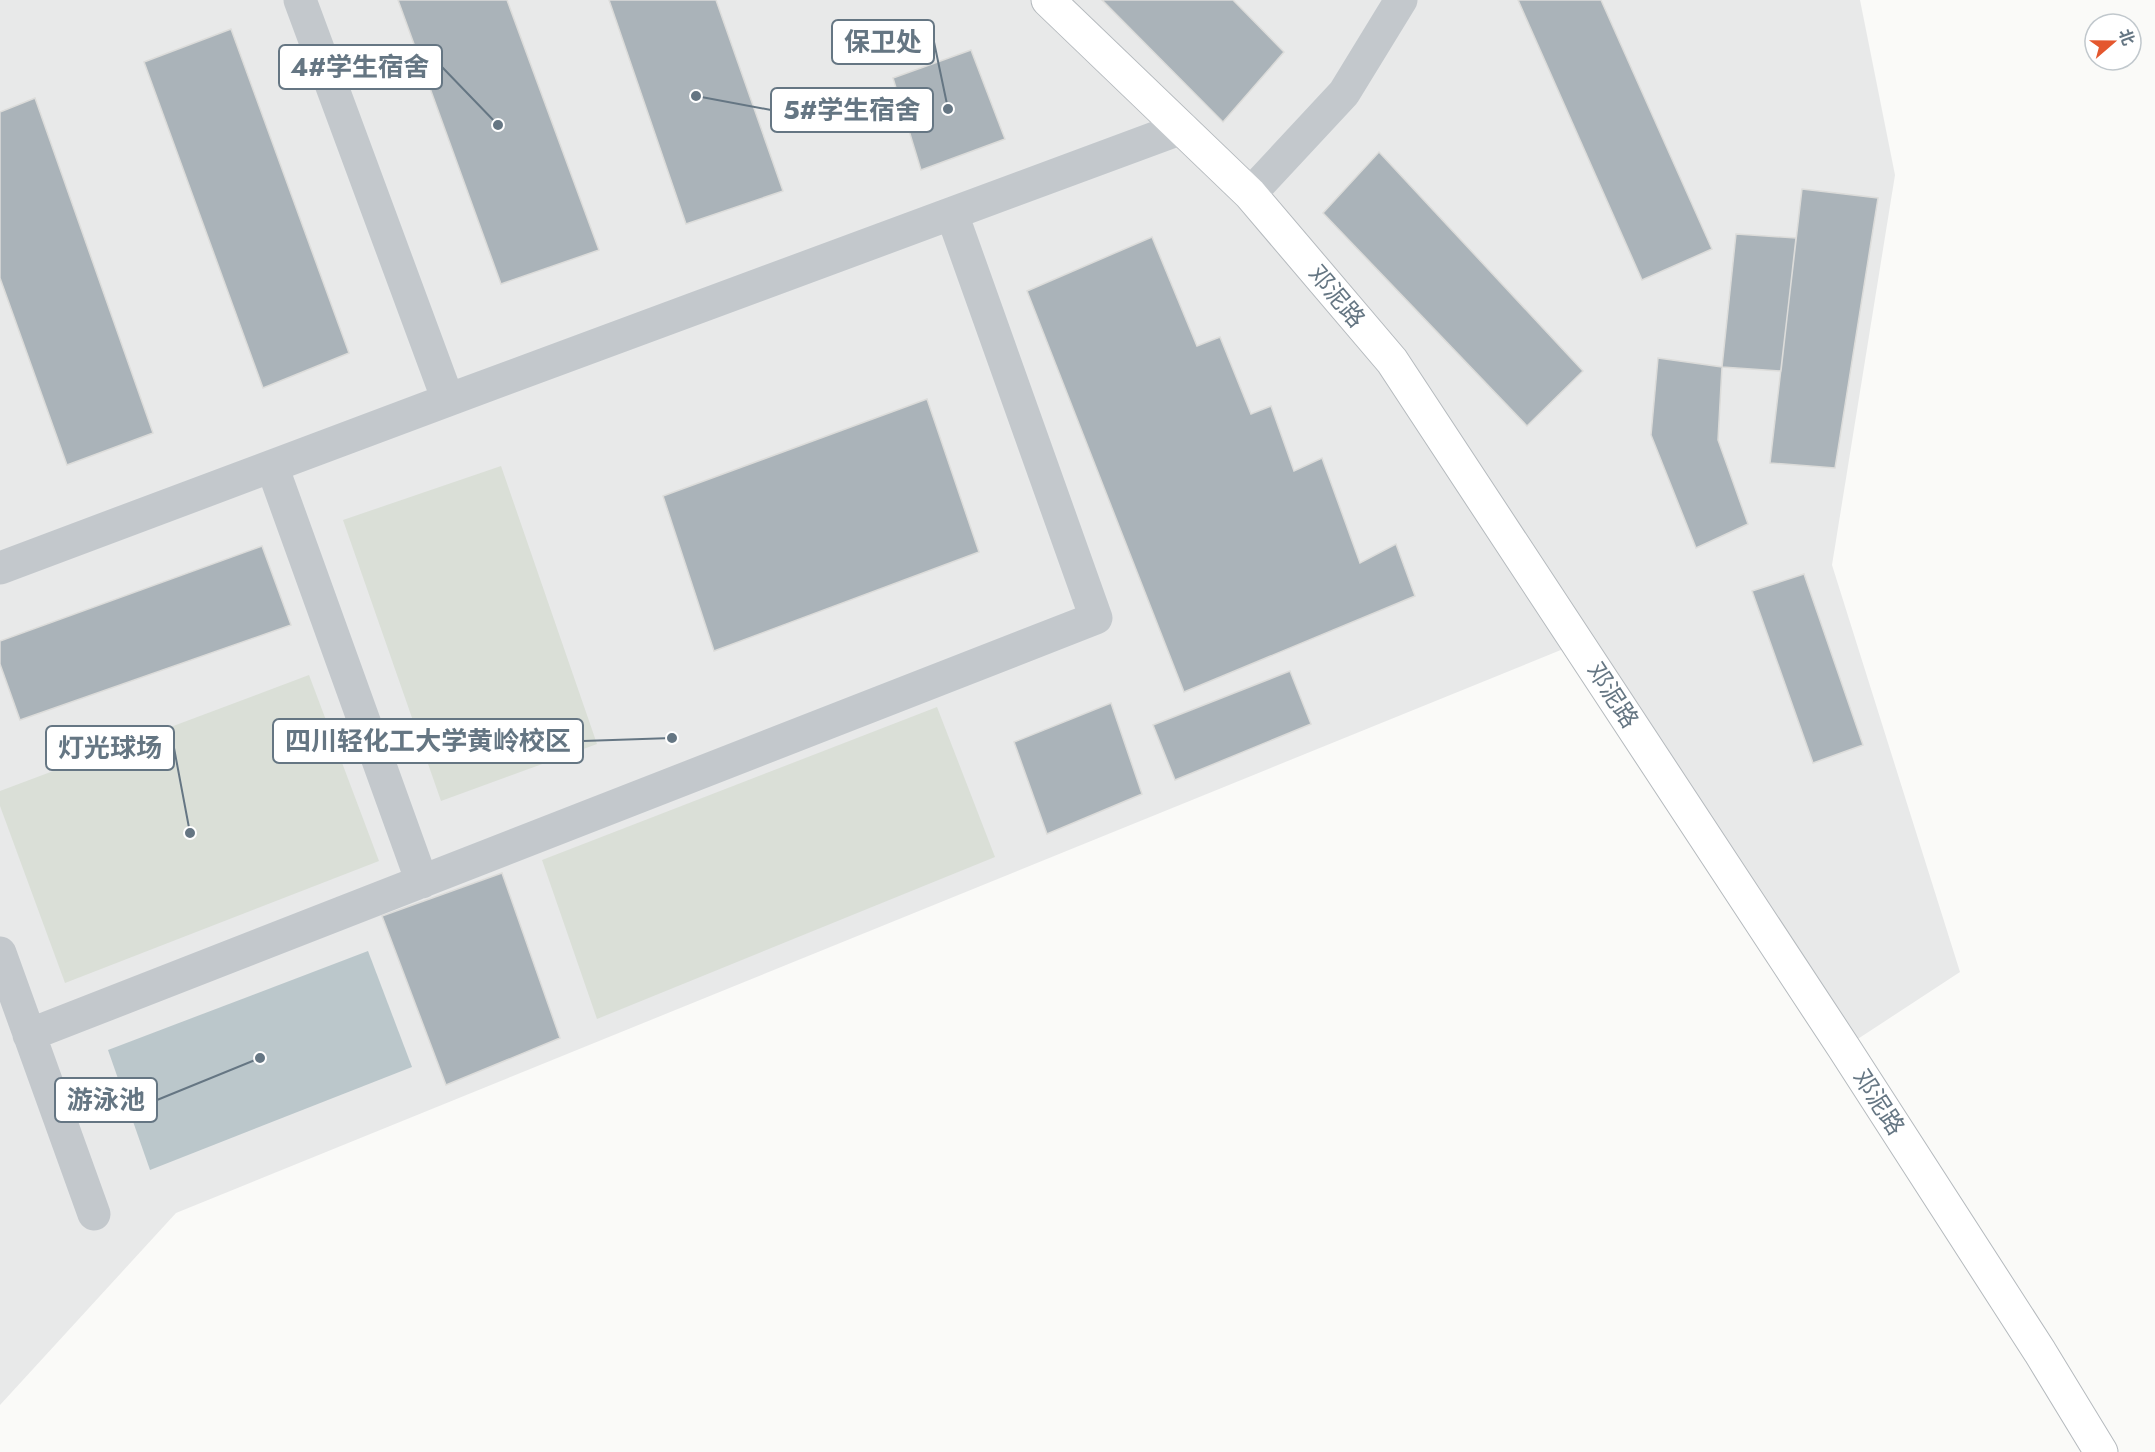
<svg xmlns="http://www.w3.org/2000/svg" width="2155" height="1452" viewBox="0 0 2155 1452" font-family="Jost,'Noto Sans SC',sans-serif">
<style>
.built{fill:#e8e9e9}
.green{fill:#dadfd7}
.water{fill:#bbc7cb}
.building{fill:#aab3b9;stroke:#dcdcda;stroke-width:1.5}
.lines{fill:none;stroke-linecap:round;stroke-linejoin:round}
.major-casing{stroke:#b5babe;stroke-width:35}
.minor{stroke:#c3c8cc;stroke-width:33}
.major{stroke:#fff;stroke-width:33}
.labels{text-anchor:middle;dominant-baseline:central;stroke-width:6;stroke-linejoin:round;paint-order:stroke}
.street-label{font-size:24px;fill:#657683;stroke:#fff}
.leader{fill:none;stroke:#657683;stroke-width:2}
.callout-dot{fill:#657683;stroke:#fff;stroke-width:2}
.callout{fill:#fff;stroke:#657683;stroke-width:2}
.callout-label{font-size:26px;text-anchor:middle;font-weight:bold;fill:#657683}
</style>
<rect width="100%" height="100%" fill="#fafaf8"/>
<path class="built" d="M0 0H1860L1895 175 1832 565 1960 972 1844 1048 1578 643 176 1213 0 1405Z"/>
<path class="green" d="M501 466 597 744 441 801 343 520Z
M309 675 379 861 65 983 0 806V791Z
M937 707 995 857 597 1019 542 860Z"/>
<path class="water" d="M368 951 412 1067 150 1170 108 1050Z"/>
<path class="building" d="M398 0H507L599 250 501 284Z
M609 0H716L783 191 686 224Z
M1102 0H1233L1284 52 1223 122Z
M1518 0H1601L1712 249 1642 280Z
M231 29 349 353 263 388 144 62Z
M971 50 1005 139 921 170 893 78Z
M35 98 153 433 67 465 0 278V112Z
M1379 152 1583 371 1527 426 1323 213Z
M1802 189 1878 198 1835 468 1770 463Z
M1736 234 1796 238 1781 371 1722 367Z
M1152 237 1197 346 1220 337 1251 414 1271 406 1294 471 1322 458 1360 563 1396 544 1415 596 1184 692 1027 291Z
M1658 358 1722 367 1718 440 1748 524 1696 548 1651 435Z
M927 399 979 552 714 651 663 496Z
M262 546 291 625 20 720 0 664V641Z
M1804 574 1863 745 1813 763 1752 591Z
M1290 671 1311 724 1175 780 1153 725Z
M1111 703 1142 794 1047 834 1014 742Z
M502 873 560 1038 446 1085 382 916Z"/>
<g class="lines">
<g class="major-casing">
<path id="major" d="M1048 0 1250 194 1392 361 1844 1048 2040 1352 2101 1452"/>
</g>
<path class="minor" d="M300 0 448 400
M1250 194 1344 93 1401 0
M272 466 422 882
M0 568 448 400 1182 128
M0 953 94 1214
M29 1035 1096 618 952 214"/>
<use href="#major" class="major"/>
</g>
<g class="labels">
<g class="street-label">
<text transform="translate(1337 296) rotate(50)">邓泥路</text>
<text transform="translate(1613 695) rotate(57)">邓泥路</text>
<text transform="translate(1879 1102) rotate(57)">邓泥路</text>
</g>
</g>
<path class="leader" d="M948 109L934 42M498 125L442 67M696 96L771 110M672 738L583 741M190 833L174 748M260 1058L157 1100"/>
<g class="callout-dot">
<circle cx="948" cy="109" r="6"/>
<circle cx="498" cy="125" r="6"/>
<circle cx="696" cy="96" r="6"/>
<circle cx="672" cy="738" r="6"/>
<circle cx="190" cy="833" r="6"/>
<circle cx="260" cy="1058" r="6"/>
</g>
<g class="callout">
<rect x="832" y="20" width="102" height="44" rx="6"/>
<rect x="279" y="45" width="163" height="44" rx="6"/>
<rect x="771" y="88" width="162" height="44" rx="6"/>
<rect x="273" y="719" width="310" height="44" rx="6"/>
<rect x="46" y="726" width="128" height="44" rx="6"/>
<rect x="55" y="1078" width="102" height="44" rx="6"/>
</g>
<g class="callout-label">
<text x="883" y="51">保卫处</text>
<text x="360" y="76">4#学生宿舍</text>
<text x="852" y="119">5#学生宿舍</text>
<text x="428" y="750">四川轻化工大学黄岭校区</text>
<text x="110" y="757">灯光球场</text>
<text x="106" y="1109">游泳池</text>
</g>
<g transform="translate(2113 42) rotate(70)"><circle r="28" fill="#ffffff" stroke="#c1c8cd" stroke-width="1.5"/>
<path d="M0-4.5L10 22L0 15L-10 22Z" fill="#e4572e"/>
<text y="-9" font-size="16" font-weight="bold" text-anchor="middle" fill="#657683">北</text>
</g>
</svg>
